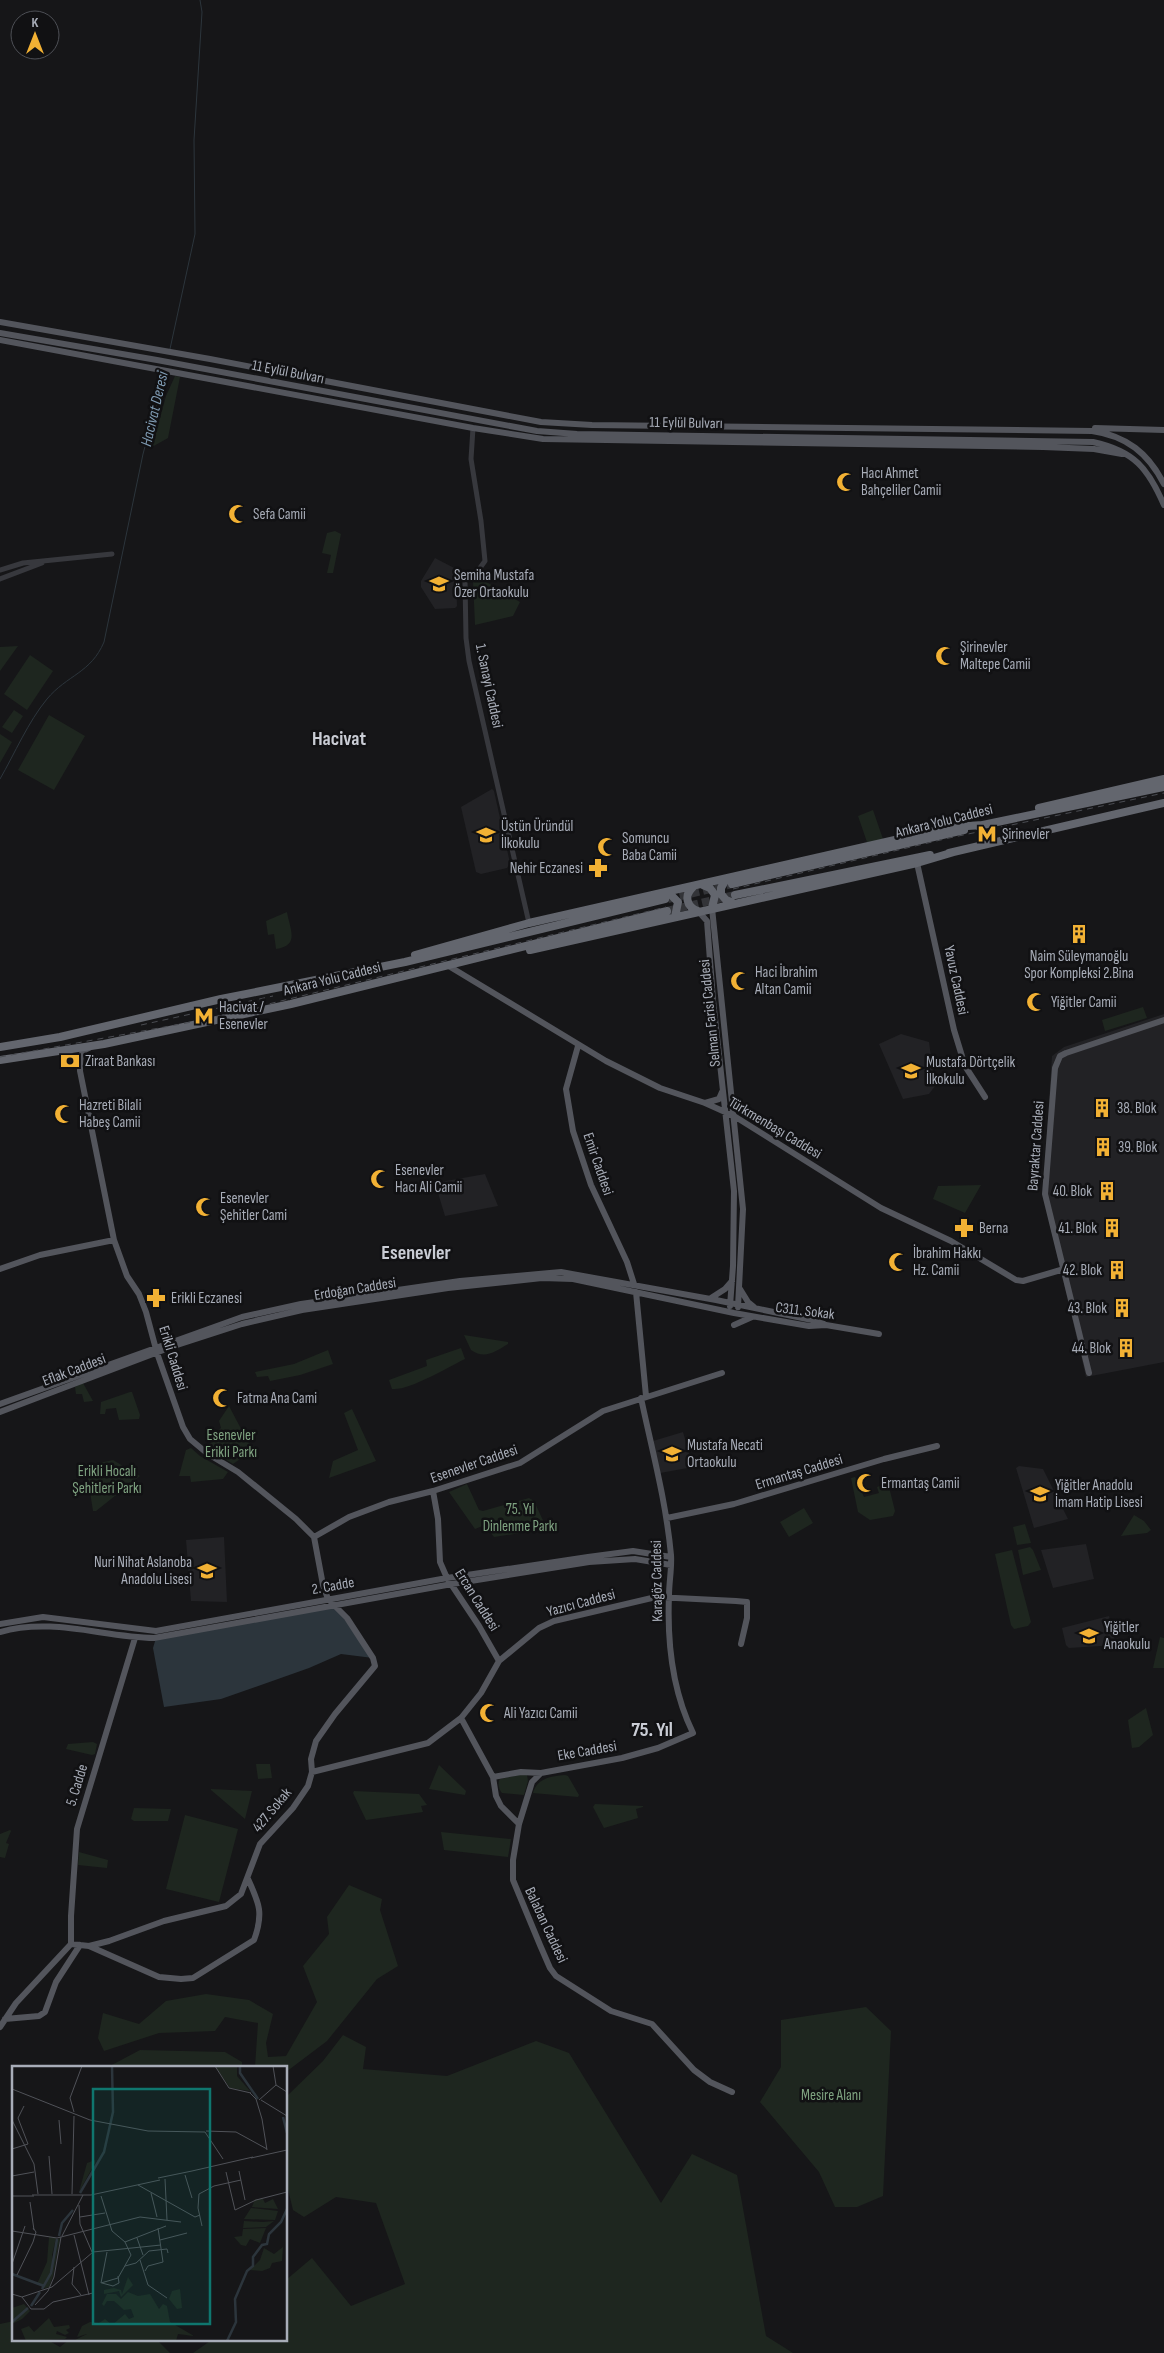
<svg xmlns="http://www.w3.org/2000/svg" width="1164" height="2353" viewBox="0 0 1164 2353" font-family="'Sofia Sans Condensed',sans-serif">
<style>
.built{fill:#222225}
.green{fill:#1e261f}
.water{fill:#2c353c}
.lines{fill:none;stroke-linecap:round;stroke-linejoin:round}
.stream{stroke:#2c353c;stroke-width:1}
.highway-tunnel{stroke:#333438;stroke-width:8;stroke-dasharray:8 4;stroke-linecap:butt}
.minor{stroke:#37383d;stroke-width:5}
.major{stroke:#53555c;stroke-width:6}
.highway{stroke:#63666e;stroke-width:8}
.rail{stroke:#4a4c52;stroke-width:1;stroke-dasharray:6 5;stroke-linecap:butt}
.labels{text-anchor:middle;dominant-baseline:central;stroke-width:5;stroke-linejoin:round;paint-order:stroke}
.street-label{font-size:15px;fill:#a8adb8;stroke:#111113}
.poi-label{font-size:15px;fill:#a8adb8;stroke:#111113;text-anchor:start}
.park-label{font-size:15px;fill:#7fa381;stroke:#111113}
.water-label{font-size:16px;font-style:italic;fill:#7f9bb3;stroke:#111113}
.district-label{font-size:20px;font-weight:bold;fill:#c9ccd4;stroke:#111113}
.inset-river{fill:none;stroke:#2c353c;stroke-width:2.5}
.inset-road{fill:none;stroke:#505258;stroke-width:1}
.view{fill:#0f766e;fill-opacity:0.15;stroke:#0f766e;stroke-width:2.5}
.inset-edge{fill:none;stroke:#a8adb8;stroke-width:2.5}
</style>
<rect width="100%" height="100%" fill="#161618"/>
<path class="built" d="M435 558 456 569 457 606 455 608 435 609 421 587V581Z
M492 789 494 791 510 863 507 868 481 874 476 872 461 807Z
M1164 1014V1362L1086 1377 1043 1195 1052 1056 1064 1047Z
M901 1034 929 1042 935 1086 929 1094 903 1099 879 1044Z
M485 1174 498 1206 445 1216 435 1183Z
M683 1432 693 1467 660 1473 653 1441Z
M1019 1466 1043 1469 1068 1519 1034 1528 1016 1468Z
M224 1537 227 1602 191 1601 186 1540Z
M1086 1544 1094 1579 1053 1588 1041 1550Z
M1109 1616 1116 1645 1069 1648 1066 1645 1062 1628Z"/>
<path class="green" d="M175 376 180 377 168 438 152 447 166 396Z
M335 531 341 534 333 573H327L331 555 322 553 327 533Z
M478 577 520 602 513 616 475 625 473 581Z
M18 646 0 671V647Z
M30 655 53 671 27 710 4 694Z
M14 710 23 716 12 733 2 727Z
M49 715 85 736 54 790 18 770Z
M0 734 12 742 0 763Z
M873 810 883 839 868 845 858 816Z
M287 912C290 930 300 945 276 949L274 934 268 935 266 921Z
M1143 1007 1147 1018 1105 1031 1102 1020Z
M981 1185 965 1213 933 1199 938 1186Z
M464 1335 508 1342V1344C496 1351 485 1360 471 1350Z
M461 1348 465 1359C448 1367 409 1391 392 1389L389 1380 427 1366 426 1360Z
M328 1350 333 1364 300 1375 270 1381 268 1376 257 1377 255 1372 294 1364Z
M83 1383 93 1401 84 1402 82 1394H76L75 1387Z
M130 1392H132L140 1415 139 1419 119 1420 116 1408 106 1409 105 1414H100L101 1402Z
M229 1406 248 1442 256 1448 233 1464 205 1447 217 1438 215 1434 221 1428 219 1421Z
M352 1409 376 1461 329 1478 333 1461 358 1450 344 1413Z
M191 1448 200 1456 228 1472 223 1479 191 1482 190 1476H179L186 1450Z
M113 1460 140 1476 96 1511H93L86 1466Z
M855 1477 864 1497 879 1493 877 1487 888 1483 895 1511 893 1516 870 1520 858 1512 851 1478Z
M467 1484 479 1510 483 1511 529 1498 534 1501 547 1529 494 1537 485 1525 475 1529 449 1492Z
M804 1508 813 1523 789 1537 780 1522Z
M1134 1515 1144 1521 1151 1530 1147 1533 1121 1536Z
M1025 1524 1031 1543 1017 1545 1013 1527Z
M1030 1547 1033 1550 1041 1570 1023 1575 1018 1550Z
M1012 1550 1031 1622 1028 1626 1014 1629 1011 1625 995 1554Z
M1160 1637 1164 1638V1668H1153Z
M1146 1708 1153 1735 1139 1747 1132 1748 1128 1720Z
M93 1742 97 1744 95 1754 92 1755 66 1749 68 1744Z
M256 1764H270L272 1778 258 1779Z
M439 1765 463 1788 466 1791 465 1795 429 1789Z
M524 1774 527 1775 528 1781 524 1795 502 1793C499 1790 497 1783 500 1779Z
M565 1775 568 1776 579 1795 578 1797 533 1793C537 1778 552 1776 565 1775Z
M211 1789 252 1791 245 1819 211 1790Z
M354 1791 419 1794 427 1805 421 1806 423 1812 366 1820 353 1793Z
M595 1804 643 1806V1807L636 1809 638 1818 604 1828 593 1807Z
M134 1808 171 1809 168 1821H134L131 1819Z
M185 1815 238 1829 219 1902 166 1889Z
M10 1830 11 1831 6 1843 9 1844 5 1858 0 1857V1834Z
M441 1832 511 1839 508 1857 444 1850Z
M79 1852 108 1860 107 1868 78 1865Z
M349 1885 382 1899 380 1910 398 1966 377 1979 327 2041 286 2072V2067H255L258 2023 225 2017 215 2031 159 2033 104 2051 98 2038 103 2013 139 2024 166 2001 206 1994 249 2000 273 2014 266 2043 268 2057 286 2056 317 2002 303 1966 329 1934 327 1917Z
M866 2007 891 2031 883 2196 857 2207H835L819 2172 760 2102 781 2067V2020Z
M343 2035 366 2047 363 2069 447 2076 536 2041 569 2053 661 2203 692 2154 737 2175 766 2336 793 2353H193L213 2339H286V2280L312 2258 351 2306 405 2284 376 2203 336 2197 304 2217 293 2210 286 2181V2097L323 2061Z
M140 2050 225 2052 242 2062V2067H108Z
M14 2321V2339H46L60 2347 70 2339H156L170 2353H0V2324Z"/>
<path class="water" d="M334 1605 373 1658 341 1654 309 1668 221 1699 164 1707 153 1648 156 1638Z"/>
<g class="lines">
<path class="stream" d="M170 349 195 234 194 140 202 12 200 0
M0 779C15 753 28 722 47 699 67 675 91 673 104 642L143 454 165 373"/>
<path class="highway-tunnel" d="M668 899 732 884
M667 911 735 895"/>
<path class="minor" d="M473 428 471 459 481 521 485 561 477 572 466 578 465 582 466 638 469 661 529 923
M0 570 23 563 112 554
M0 579 42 563"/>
<path class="major" d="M0 322 210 359 541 422 592 425 1092 431C1127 436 1148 453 1164 484
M0 333 157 360 537 431 577 434 1093 442C1134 451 1148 468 1164 505
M0 340 473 428 543 439 1043 447 1094 449 1122 454
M1095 428 1164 430
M917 863 954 1030 965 1066 985 1097
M712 908 743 1209 738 1307
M698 911 707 921 713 1000 734 1191 733 1266 730 1306
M447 965 606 1061 660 1088 705 1103 734 1116 881 1208 951 1241 1016 1280 1023 1281 1064 1269
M578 1046 566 1089 573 1131 591 1185 627 1262 634 1284
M61 1053 74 1057 79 1067
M705 1103 719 1099 722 1092
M0 1269 40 1255 114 1240
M740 1289 748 1302 754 1307
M636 1292 646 1396
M711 1298 725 1289 732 1281
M734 1325 752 1317
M1089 1373 1045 1194 1055 1068 1060 1056 1066 1053 1164 1020
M0 1404 242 1317 301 1304 460 1281 561 1272 716 1300 817 1321 824 1324
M0 1412 174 1346 242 1324 302 1310 448 1288 542 1278 573 1279 734 1313 809 1326 826 1325 879 1334
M433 1491 438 1519 440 1562 447 1578 479 1626 499 1661
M667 1518 734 1504 884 1459 937 1446
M314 1537 349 1517 389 1502 433 1491 520 1463 603 1411 722 1373
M0 1624 43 1617 156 1631 447 1578 588 1557 633 1551 671 1557
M0 1632C52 1617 102 1637 154 1638L452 1584 589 1562 635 1559 671 1565
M461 1718 493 1777 496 1796 501 1806 519 1824 513 1860V1880L540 1945 550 1968 556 1976 611 2011 652 2024 694 2070 710 2082 732 2092
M312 1772 428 1743 461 1718 481 1693 499 1661 539 1628 554 1621 656 1597 736 1601 747 1602V1618L741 1644
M493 1777 521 1772 541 1773
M519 1824 532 1782 541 1773 622 1758 658 1748 693 1733C672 1690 667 1644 669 1596 669 1582 672 1568 671 1555 666 1501 652 1450 641 1398
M71 1944 89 1946 109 1941 164 1921 226 1906 241 1894 260 1844 293 1808 308 1786 312 1772 311 1759 316 1741 335 1714 375 1666 373 1658 347 1618 328 1599 323 1585 314 1537 296 1519 238 1472 208 1454 190 1439 183 1427 157 1353 146 1312 139 1294 127 1276 114 1240 80 1071C80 1060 79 1052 89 1048
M71 1944V1916L77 1829 135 1638
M89 1946 159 1977 181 1979 193 1978 254 1940C264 1913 259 1903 248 1879
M5 2019 39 2016 45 2012 56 1982 80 1945
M0 2027 16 2003 71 1944"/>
<path class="highway" d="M1039 808 1164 779
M978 826 1164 787
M949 853 1164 803
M726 879 721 888V894L726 900 733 903
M732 884 964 830
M703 885 710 888 715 895 712 908
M693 887C684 895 686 907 698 911
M669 893 678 902 675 917
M735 895 930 855
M530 950 917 863 954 852
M415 955 529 923 952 827 983 825
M0 1047 60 1037 221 999 405 962 665 899
M0 1060 104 1044 291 1004 667 911"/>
<path class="rail" d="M733 889 949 838 1164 793
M141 1025 273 996
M0 1057 203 1020 666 907"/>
</g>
<defs>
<g id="mosque-bare" transform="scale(1.5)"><path d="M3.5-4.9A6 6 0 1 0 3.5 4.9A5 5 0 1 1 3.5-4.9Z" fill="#f2b134" stroke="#111113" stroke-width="2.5" paint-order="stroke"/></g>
<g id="school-bare" transform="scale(1.5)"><path d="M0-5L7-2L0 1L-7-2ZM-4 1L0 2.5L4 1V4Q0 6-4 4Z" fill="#f2b134" stroke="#111113" stroke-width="2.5" paint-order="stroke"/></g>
<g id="metro-bare" transform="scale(1.5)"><path d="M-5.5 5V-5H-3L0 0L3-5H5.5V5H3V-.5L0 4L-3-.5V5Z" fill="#f2b134" stroke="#111113" stroke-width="2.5" paint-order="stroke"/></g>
<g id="pharmacy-bare" transform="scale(1.5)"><path d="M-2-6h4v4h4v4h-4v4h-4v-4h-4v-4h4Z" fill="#f2b134" stroke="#111113" stroke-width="2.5" paint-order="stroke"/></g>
<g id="building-bare" transform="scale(1.5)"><path d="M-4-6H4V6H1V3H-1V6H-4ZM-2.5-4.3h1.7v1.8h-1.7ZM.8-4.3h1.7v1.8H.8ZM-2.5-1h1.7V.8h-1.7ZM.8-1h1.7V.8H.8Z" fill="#f2b134" stroke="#111113" stroke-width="2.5" paint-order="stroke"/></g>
<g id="bank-bare" transform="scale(1.5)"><path d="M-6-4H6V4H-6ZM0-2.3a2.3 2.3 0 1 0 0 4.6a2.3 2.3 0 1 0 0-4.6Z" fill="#f2b134" stroke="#111113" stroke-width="2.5" paint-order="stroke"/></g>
</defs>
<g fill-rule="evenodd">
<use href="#mosque-bare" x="846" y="482"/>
<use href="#mosque-bare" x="238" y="514"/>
<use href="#school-bare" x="439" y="584"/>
<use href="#mosque-bare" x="945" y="656"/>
<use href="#metro-bare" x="987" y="834"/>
<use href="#school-bare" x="486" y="835"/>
<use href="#mosque-bare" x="607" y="847"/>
<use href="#pharmacy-bare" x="598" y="868"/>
<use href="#building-bare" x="1079" y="934"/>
<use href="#mosque-bare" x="740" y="981"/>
<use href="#mosque-bare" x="1036" y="1002"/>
<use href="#metro-bare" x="204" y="1016"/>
<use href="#bank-bare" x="70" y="1061"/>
<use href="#school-bare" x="911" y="1071"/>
<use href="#building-bare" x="1102" y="1108"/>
<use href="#mosque-bare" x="64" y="1114"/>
<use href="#building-bare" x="1103" y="1147"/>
<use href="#mosque-bare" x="380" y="1179"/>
<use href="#building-bare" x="1107" y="1191"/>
<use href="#mosque-bare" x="205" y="1207"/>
<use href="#pharmacy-bare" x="964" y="1228"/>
<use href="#building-bare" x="1112" y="1228"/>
<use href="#mosque-bare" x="898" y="1262"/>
<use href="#building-bare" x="1117" y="1270"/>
<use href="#pharmacy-bare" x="156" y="1298"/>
<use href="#building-bare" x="1122" y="1308"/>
<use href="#building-bare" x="1126" y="1348"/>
<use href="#mosque-bare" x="222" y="1398"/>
<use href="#school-bare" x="672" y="1454"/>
<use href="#mosque-bare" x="866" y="1483"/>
<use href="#school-bare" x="1040" y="1494"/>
<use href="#school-bare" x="207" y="1571"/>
<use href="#school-bare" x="1089" y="1636"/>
<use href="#mosque-bare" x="489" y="1713"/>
</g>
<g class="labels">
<g class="street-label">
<text transform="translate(288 372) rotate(11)">11 Eylül Bulvarı</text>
<text transform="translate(686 423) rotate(1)">11 Eylül Bulvarı</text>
<text transform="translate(489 686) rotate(78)">1. Sanayi Caddesi</text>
<text transform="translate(944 821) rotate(-14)">Ankara Yolu Caddesi</text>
<text transform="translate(332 979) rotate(-14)">Ankara Yolu Caddesi</text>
<text transform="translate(956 980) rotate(78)">Yavuz Caddesi</text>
<text transform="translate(710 1013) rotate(-96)">Selman Farisi Caddesi</text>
<text transform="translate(775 1128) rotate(31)">Türkmenbaşı Caddesi</text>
<text transform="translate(1036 1146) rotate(-86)">Bayraktar Caddesi</text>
<text transform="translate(598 1164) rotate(71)">Emir Caddesi</text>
<text transform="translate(355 1289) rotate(-9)">Erdoğan Caddesi</text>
<text transform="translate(805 1311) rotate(7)">C311. Sokak</text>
<text transform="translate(173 1358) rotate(73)">Erikli Caddesi</text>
<text transform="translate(74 1370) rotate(-21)">Eflak Caddesi</text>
<text transform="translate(474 1464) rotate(-19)">Esenevler Caddesi</text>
<text transform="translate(799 1472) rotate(-17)">Ermantaş Caddesi</text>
<text transform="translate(657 1581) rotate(-91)">Karagöz Caddesi</text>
<text transform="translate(333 1586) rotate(-10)">2. Cadde</text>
<text transform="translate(477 1600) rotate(58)">Ercan Caddesi</text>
<text transform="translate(581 1603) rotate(-15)">Yazıcı Caddesi</text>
<text transform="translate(587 1751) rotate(-10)">Eke Caddesi</text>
<text transform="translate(77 1785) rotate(-73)">5. Cadde</text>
<text transform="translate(272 1810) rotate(-50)">427. Sokak</text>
<text transform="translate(546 1925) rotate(65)">Balaban Caddesi</text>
</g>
<g class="poi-label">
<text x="861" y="473">Hacı Ahmet<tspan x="861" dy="17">Bahçeliler Camii</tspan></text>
<text x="253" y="514">Sefa Camii</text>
<text x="454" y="575">Semiha Mustafa<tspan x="454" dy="17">Özer Ortaokulu</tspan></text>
<text x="960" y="647">Şirinevler<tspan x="960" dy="17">Maltepe Camii</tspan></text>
<text x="501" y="826">Üstün Üründül<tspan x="501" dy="17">İlkokulu</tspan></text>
<text x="1002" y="834">Şirinevler</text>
<text x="622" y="838">Somuncu<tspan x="622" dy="17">Baba Camii</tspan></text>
<text x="583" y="868" text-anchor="end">Nehir Eczanesi</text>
<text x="1079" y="956" text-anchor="middle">Naim Süleymanoğlu<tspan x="1079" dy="17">Spor Kompleksi 2.Bina</tspan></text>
<text x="755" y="972">Haci İbrahim<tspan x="755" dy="17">Altan Camii</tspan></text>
<text x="1051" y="1002">Yiğitler Camii</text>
<text x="219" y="1007">Hacivat /<tspan x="219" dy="17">Esenevler</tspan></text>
<text x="85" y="1061">Ziraat Bankası</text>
<text x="926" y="1062">Mustafa Dörtçelik<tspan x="926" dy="17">İlkokulu</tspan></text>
<text x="79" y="1105">Hazreti Bilali<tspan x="79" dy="17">Habeş Camii</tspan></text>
<text x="1117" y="1108">38. Blok</text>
<text x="1118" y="1147">39. Blok</text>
<text x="395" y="1170">Esenevler<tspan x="395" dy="17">Hacı Ali Camii</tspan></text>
<text x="1092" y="1191" text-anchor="end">40. Blok</text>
<text x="220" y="1198">Esenevler<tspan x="220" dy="17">Şehitler Cami</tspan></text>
<text x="979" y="1228">Berna</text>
<text x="1097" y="1228" text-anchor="end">41. Blok</text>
<text x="913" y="1253">İbrahim Hakkı<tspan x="913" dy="17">Hz. Camii</tspan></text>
<text x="1102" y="1270" text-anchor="end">42. Blok</text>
<text x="171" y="1298">Erikli Eczanesi</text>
<text x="1107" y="1308" text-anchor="end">43. Blok</text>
<text x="1111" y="1348" text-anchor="end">44. Blok</text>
<text x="237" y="1398">Fatma Ana Cami</text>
<text x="687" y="1445">Mustafa Necati<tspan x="687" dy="17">Ortaokulu</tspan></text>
<text x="881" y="1483">Ermantaş Camii</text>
<text x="1055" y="1485">Yiğitler Anadolu<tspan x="1055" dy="17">İmam Hatip Lisesi</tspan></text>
<text x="192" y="1562" text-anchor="end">Nuri Nihat Aslanoba<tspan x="192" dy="17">Anadolu Lisesi</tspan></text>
<text x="1104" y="1627">Yiğitler<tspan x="1104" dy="17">Anaokulu</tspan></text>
<text x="504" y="1713">Ali Yazıcı Camii</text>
</g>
<g class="park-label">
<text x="231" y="1435">Esenevler<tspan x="231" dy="17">Erikli Parkı</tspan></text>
<text x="107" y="1471">Erikli Hocalı<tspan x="107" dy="17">Şehitleri Parkı</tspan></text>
<text x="520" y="1509">75. Yıl<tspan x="520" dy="17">Dinlenme Parkı</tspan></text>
<text x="831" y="2095">Mesire Alanı</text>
</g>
<g class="water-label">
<text transform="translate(155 409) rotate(-77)">Hacivat Deresi</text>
</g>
<g class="district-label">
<text x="339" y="739">Hacivat</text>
<text x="416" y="1253">Esenevler</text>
<text x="652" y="1730">75. Yıl</text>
</g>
</g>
<g transform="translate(12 2066)">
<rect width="275" height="275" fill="#161618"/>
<path d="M203 0H225V10L238 25 218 22ZM83 94V97L67 126 75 97ZM243 133H251L253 137 261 133 266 143 240 141ZM239 142 258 144 266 145 263 154 232 153ZM232 155 251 156 262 155 254 161 231 162ZM254 162 248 177 238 173 234 180 229 179 222 171 230 170 231 163ZM37 171 44 172 40 189V202L44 174 48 172 41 210 37 221 30 223 40 207 31 219 25 218 35 196ZM271 181 270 195 260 197 258 202 250 205 238 204 248 194 252 182 262 188ZM116 211 121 219 109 231 107 225 92 228V224L102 222 109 224 110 228ZM168 223 170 242 165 243 157 233 160 225ZM116 226 126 230 138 228 147 243 151 238 155 240 158 256 182 270 166 268 164 275H61L75 268 65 271 70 260 78 256 87 257 93 253 100 259 113 248 117 253 122 251 119 243 112 244 102 235H95L92 240 90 238 95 228H104L109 233ZM12 238 18 245 10 253 0 258V242ZM37 252 42 261 57 259 58 262 54 264 57 267 53 269 45 265 44 268 55 271 53 273 14 275 9 263 17 260 22 266Z" fill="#1e261f"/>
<path class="inset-river" d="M228 0V7L246 33M271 51 275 67M68 127 92 86 101 46 100 0M47 170 50 157 61 144M0 208 32 220M30 223 39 207 45 173M19 240 28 226M0 256 16 242M215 275 224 256 223 233 235 205 241 200V191L250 179 255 178 257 168 269 156 275 143"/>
<path class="inset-road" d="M203 0 217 22 239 27M261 0 264 19 275 26M0 23 78 54 136 65 193 66 211 93M238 27 244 33 250 53 255 84M247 34 264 19M249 34 275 50M62 46 58 32 70 0M0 54 22 98 26 128M47 54 49 78M194 65 224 66 255 83M0 83 16 78 6 52 12 40M37 90 40 128M239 92 275 84M180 105 241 91M227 105 233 134M214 106 223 144 244 134 275 126M173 109 180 132M0 110 22 106M146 112 180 105M153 113 155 154M126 119 183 151 188 149M139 127 145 151M60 128 62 50M20 129H79L148 114M0 130H22M18 136 22 164M67 139 68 158 80 186M68 151 93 147M190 160 186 142 187 128 202 120 229 114M0 165 45 172 128 151 169 156M62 169 77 229M50 170 71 129M125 172 131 189M148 174 175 167M113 176 154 160M128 194 136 219 155 232M0 198 13 160M113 200 124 197 137 185 155 183 156 187M62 201 60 218 69 229M133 205 136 200 151 196 146 162M5 209 21 176 24 166 21 162M89 217 106 212 119 189 113 176 100 165 89 130M89 217 95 186M90 217 101 220 107 217 106 210M0 228 10 231 40 221 81 186 149 179M10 231 19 243H32L41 236 81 227M23 239 36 225 42 211 49 171"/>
<path class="view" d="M81 23H198V258H81Z"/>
<rect width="275" height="275" class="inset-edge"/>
</g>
<g transform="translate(35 35)"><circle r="24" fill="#111113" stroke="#4d4f55"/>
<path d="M0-4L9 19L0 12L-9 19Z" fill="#f2b134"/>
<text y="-8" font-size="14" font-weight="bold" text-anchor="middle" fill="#a8adb8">K</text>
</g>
</svg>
